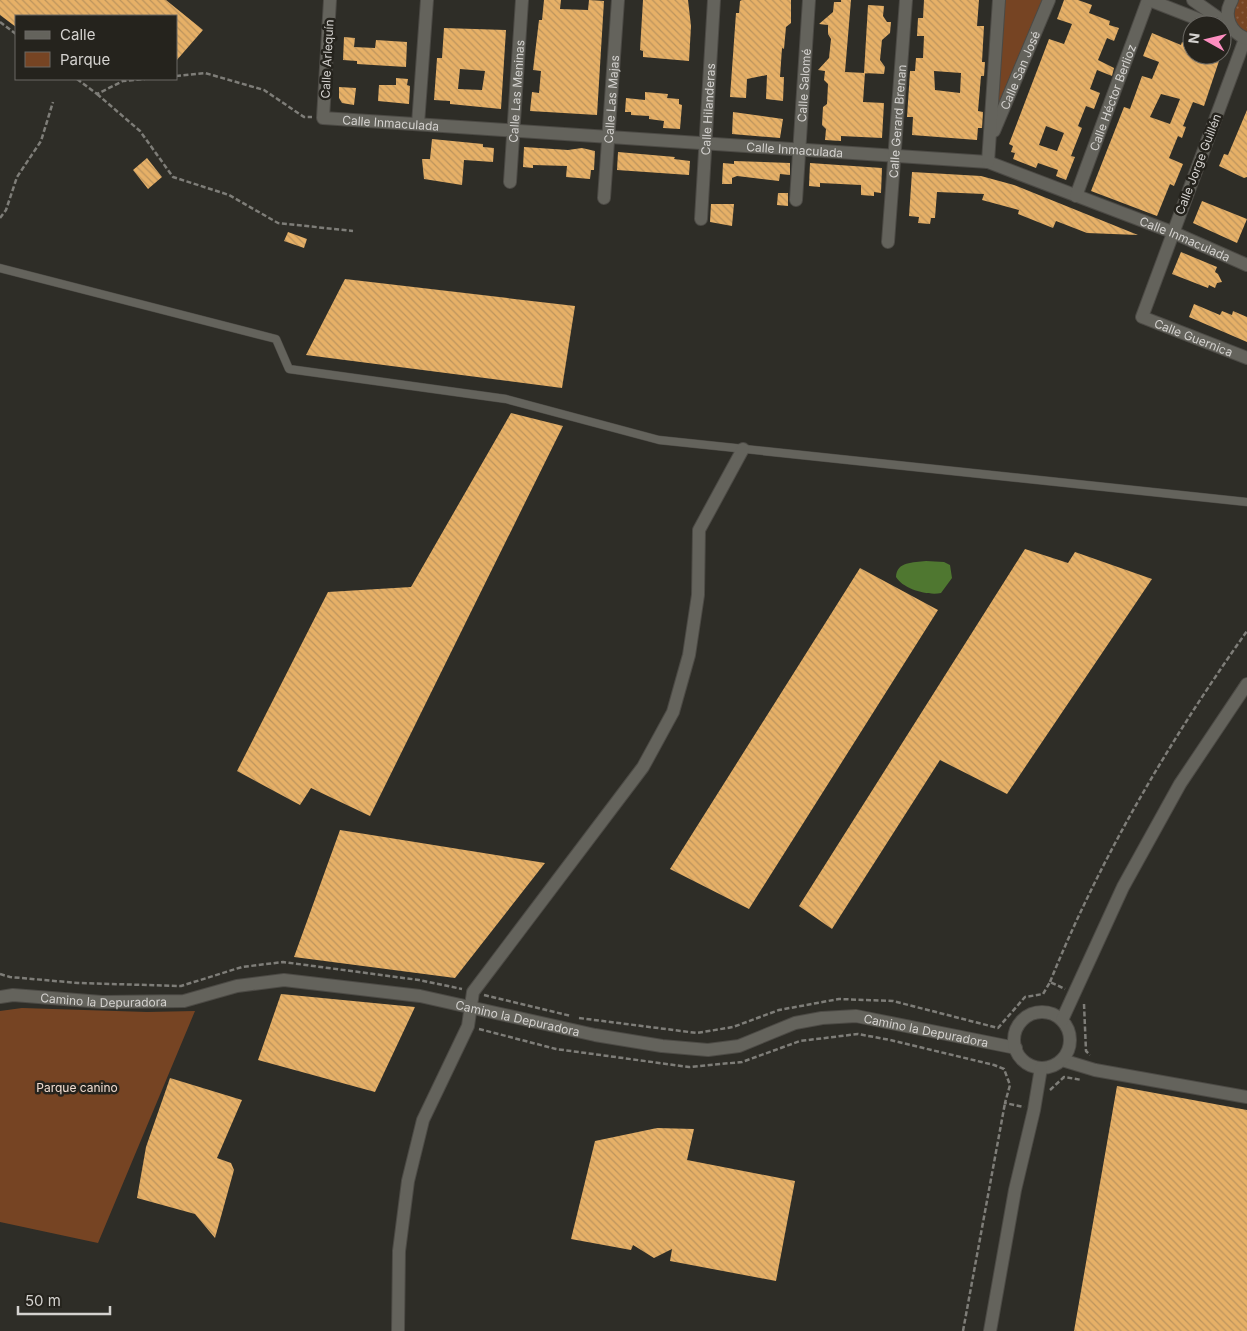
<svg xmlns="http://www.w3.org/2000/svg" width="1247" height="1331" viewBox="0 0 1247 1331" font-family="Inter,sans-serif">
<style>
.grass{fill:url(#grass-dots)}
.park{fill:#764423}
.water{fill:#4f7730}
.building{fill:url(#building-back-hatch);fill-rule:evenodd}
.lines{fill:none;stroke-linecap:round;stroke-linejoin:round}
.lane-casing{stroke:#4c4a45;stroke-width:9}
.street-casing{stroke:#4c4a45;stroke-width:14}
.secondary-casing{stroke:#4c4a45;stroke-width:14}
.path{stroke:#7e7d78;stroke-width:2.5;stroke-dasharray:5 2.5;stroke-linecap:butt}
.lane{stroke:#64635c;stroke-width:8}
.street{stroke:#64635c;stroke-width:12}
.secondary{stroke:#64635c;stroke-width:12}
.labels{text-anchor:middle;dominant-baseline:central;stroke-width:5;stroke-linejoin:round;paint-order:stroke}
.street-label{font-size:12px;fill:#d4d2cf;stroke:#25231d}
.park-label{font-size:12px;fill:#f2ddd1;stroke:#25231d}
</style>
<defs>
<pattern id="grass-dots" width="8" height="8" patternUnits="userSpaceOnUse" patternTransform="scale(1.25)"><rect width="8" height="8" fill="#764423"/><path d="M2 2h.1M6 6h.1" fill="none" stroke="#895e42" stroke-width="1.8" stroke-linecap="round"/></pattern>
<pattern id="building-back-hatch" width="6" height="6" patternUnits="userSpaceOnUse" patternTransform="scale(1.25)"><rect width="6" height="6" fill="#e6b067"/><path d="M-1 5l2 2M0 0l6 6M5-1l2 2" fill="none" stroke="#bc945d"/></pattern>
</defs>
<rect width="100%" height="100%" fill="#2e2d27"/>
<path class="grass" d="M1237 0H1247V34L1234 22 1233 8Z"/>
<path class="park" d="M999 0H1049L991 141Z
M22 1008 147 1012 195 1011 98 1243 0 1222V1011Z"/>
<path class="water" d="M926 561 944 562 950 565 952 578 941 593C928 596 903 589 896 577 897 561 913 563 926 561Z"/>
<path class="building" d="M0 0H166L203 30 176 61V16H16V27L0 15Z
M544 0H561L560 9 588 10 589 0 604 1 597 115 530 111 532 92 539 93 541 71 533 70 539 20H542Z
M643 0H688L691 26 689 61 643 57V51L640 50Z
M742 0H791V23L786 27 784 49 782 48 780 77H784L783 101 766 99 767 75 747 79 746 98 730 97 736 13H739L740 1Z
M841 0H851L845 72 865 73 863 102 884 103 882 138 841 136V141L825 140 826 129 822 125 823 107 827 104 828 84 824 80 825 71 818 70 829 58 831 39 828 34V25L819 24 833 12 834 2H841Z
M924 0H979L977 26H984L982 62H985L984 76H981L978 111 983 112 982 128H978L977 140 912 135 913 117H907L910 71H915L916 58H923L924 36H917L918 18H923ZM934 71 961 73 960 93 935 90Z
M1064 0H1078L1092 5 1089 13 1110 21 1109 25 1119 28 1114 41 1107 38 1098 60 1114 68 1112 76 1097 70 1090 89 1100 93 1094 109 1086 106 1078 126 1082 128 1071 156 1075 157 1066 180 1056 176 1058 170 1038 163 1036 168 1013 159 1015 153 1011 152 1013 146 1009 144 1049 39 1064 44 1072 24 1057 19ZM1046 126 1064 133 1057 151 1039 145Z
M868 5 884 6 883 16 887 22H891L890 33 882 40 880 60 885 67 884 74 864 73Z
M444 28 506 30 501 109 450 104V101L434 100 437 58H442ZM460 69 485 71 482 90 458 89Z
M1152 33 1181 45 1182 42 1192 46V55H1213L1220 58 1204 106 1193 102 1183 126 1186 127 1182 138 1178 136 1169 158 1183 164 1174 186 1170 184 1157 216 1091 191 1124 107 1130 109 1142 76 1152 79 1159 62 1143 56ZM1161 94 1180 99 1170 124 1150 117Z
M344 37 355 38 354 47 375 48 376 40 407 42 406 67 357 64V61L343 60Z
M396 78 408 79 407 85 410 86 409 104 378 101 379 85H396Z
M339 87 356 88 354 105 342 103 339 98Z
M645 92 668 94 667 98 679 99V104L682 105 680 129 663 128 664 121 649 119V116L631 115V112H625L626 98 645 100Z
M1247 110V177L1244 178 1219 166 1224 154 1228 155Z
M733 112 783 119 780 138 732 134Z
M432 139 483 144V147L494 148 493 162 464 160 462 185 424 179 422 159H430Z
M524 147 568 150 582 148 595 151 594 170H591L590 179 566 177 567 166 533 165V168L523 167Z
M618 152 675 157 674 159 690 161 689 175 617 170Z
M147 158 162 177 148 189 133 170Z
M734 161 790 163V175L780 174 779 181 737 176 732 178V184H722L723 163 734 164Z
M810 163 882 168 881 193 874 192V196L861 195V185L820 183V187L809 186Z
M912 172 981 176 1014 185 1138 235 1087 233 1056 221 1053 228 1018 214 1019 210 982 200 984 194 937 192 935 218H931L930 224 918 223 919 217 909 216Z
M778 193H788V206L777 205Z
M1202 201 1247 219 1237 243 1193 223Z
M711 204H734L732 226 710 222Z
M288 232 307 239 304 248 284 241Z
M1181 252 1217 267 1215 272 1218 274 1222 282 1217 283 1215 288 1209 285 1208 288 1172 274Z
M345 279 575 306 562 388 306 355Z
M1194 304 1220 315 1222 311 1232 315 1233 311 1247 317V342L1189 317Z
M511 413 563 426 370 816 311 788 300 805 237 771 328 592 411 587Z
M1025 549 1068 563 1075 552 1152 579 1007 794 940 760 832 929 799 906Z
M860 568 938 610 749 909 670 869Z
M340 830 359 833 545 863 455 978 294 957Z
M281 994 415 1007 375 1092 258 1060Z
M170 1078 242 1100 217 1158 231 1163 234 1170 215 1238 195 1214 137 1198 146 1147Z
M1117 1086 1247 1110V1331H1074Z
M657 1128 694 1129 687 1160 795 1181 776 1281 670 1261 672 1249 654 1258 633 1245 631 1250 571 1239 595 1141Z"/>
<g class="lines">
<g class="lane-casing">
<path id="lane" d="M0 268 276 339 289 369 506 399 659 440 1247 502"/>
</g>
<g class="street-casing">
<g id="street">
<path id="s1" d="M330 0 323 118 988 162 1172 232 1247 265"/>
<path id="s2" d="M1245 39 1142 317 1247 358"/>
<path d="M418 124 427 0"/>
<path id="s3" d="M994 131 1049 0"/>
<path d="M988 162 999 0"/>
<path id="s4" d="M510 182 522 0"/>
<path id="s5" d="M1076 196 1148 0"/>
<path id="s6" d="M604 198 618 0"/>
<path id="s7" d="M796 200 809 0"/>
<path id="s8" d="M701 219 714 0"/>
<path id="s9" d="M888 242 906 0"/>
<path d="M1062 1060 1095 1070 1247 1097"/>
<path d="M398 1331 399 1251 408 1181 423 1120 468 1026 473 992 643 767 673 712 689 655 698 595 699 530 743 449"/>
</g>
</g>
<g class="secondary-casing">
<g id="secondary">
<path d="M1149 0 1213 25"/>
<path d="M1193 0 1231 27"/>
<path d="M1232 0C1222 16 1231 33 1247 39"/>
<path id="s10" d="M0 997 13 995 102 1002 184 1001 237 986 284 980 420 996 595 1035 662 1046 708 1050 739 1046 795 1023 822 1018 856 1016 1016 1048"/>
<circle cx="1042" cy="1040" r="28"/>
<path d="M1062 1020 1123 887 1180 784 1247 684"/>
<path d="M990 1331 1015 1190 1034 1110 1041 1068"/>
</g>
</g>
<path class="path" d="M0 22 16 34
M176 76 205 73 264 90 304 117H312
M77 79 97 94 123 81 145 79
M97 94 140 131 173 177 229 195 278 223 353 231
M0 218 6 210 17 177 41 141 53 102
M0 974 10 977 78 983 181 986 242 967 283 962 419 980 462 989
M1050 982C1100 858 1170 740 1247 631
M484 995 571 1016
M1084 1004 1086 1051 1090 1055
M579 1018 697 1033 733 1027 779 1010 839 999 893 1001 998 1028 1025 997 1043 994 1050 982 1065 989
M479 1029 556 1049 689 1067 742 1062 800 1041 858 1034 890 1040 994 1065 1004 1069 1010 1085 1005 1103 1024 1107
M1050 1090 1064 1077 1082 1080
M963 1331 1005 1103"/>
<use href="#lane" class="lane"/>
<use href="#street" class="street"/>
<use href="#secondary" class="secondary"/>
</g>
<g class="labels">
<g class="street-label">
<text transform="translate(327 59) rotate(-87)">Calle Arlequín</text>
<text stroke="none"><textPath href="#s3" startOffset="66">Calle San José</textPath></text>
<text stroke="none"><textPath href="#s7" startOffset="115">Calle Salomé</textPath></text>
<text stroke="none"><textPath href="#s4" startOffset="91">Calle Las Meninas</textPath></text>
<text stroke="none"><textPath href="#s5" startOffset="105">Calle Héctor Berlioz</textPath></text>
<text stroke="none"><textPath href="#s6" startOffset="99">Calle Las Majas</textPath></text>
<text stroke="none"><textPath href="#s8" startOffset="110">Calle Hilanderas</textPath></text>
<text stroke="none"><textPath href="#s9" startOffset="121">Calle Gerard Brenan</textPath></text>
<text stroke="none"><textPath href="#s1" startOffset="186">Calle Inmaculada</textPath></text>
<text stroke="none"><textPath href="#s1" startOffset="591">Calle Inmaculada</textPath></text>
<text transform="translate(1198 164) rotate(-69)">Calle Jorge Guillén</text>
<text stroke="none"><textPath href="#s1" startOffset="996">Calle Inmaculada</textPath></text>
<text stroke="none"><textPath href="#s2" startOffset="352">Calle Guernica</textPath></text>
<text stroke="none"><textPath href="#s10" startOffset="104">Camino la Depuradora</textPath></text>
<text stroke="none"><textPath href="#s10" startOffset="524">Camino la Depuradora</textPath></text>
<text stroke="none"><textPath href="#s10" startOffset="942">Camino la Depuradora</textPath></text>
</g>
<g class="park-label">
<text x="77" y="1087">Parque canino</text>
</g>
</g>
<rect x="15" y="15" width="162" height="65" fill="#25231d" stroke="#6b6964"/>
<rect x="25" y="31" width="25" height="8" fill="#64635c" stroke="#6b6964"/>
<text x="60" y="40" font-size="15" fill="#d4d2cf">Calle</text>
<rect x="25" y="52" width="25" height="15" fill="#764423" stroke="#6b6964"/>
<text x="60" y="65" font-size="15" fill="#d4d2cf">Parque</text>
<g transform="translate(1207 40) rotate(278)"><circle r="24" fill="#25231d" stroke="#6b6964"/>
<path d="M0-4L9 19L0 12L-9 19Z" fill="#fd8ec0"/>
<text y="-8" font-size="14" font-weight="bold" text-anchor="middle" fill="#d4d2cf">N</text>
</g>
<path d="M18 1306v8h92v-8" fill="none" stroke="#d4d2cf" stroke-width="2.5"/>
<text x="25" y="1306" font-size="15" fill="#d4d2cf" stroke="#25231d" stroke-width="4" paint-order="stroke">50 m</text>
</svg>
